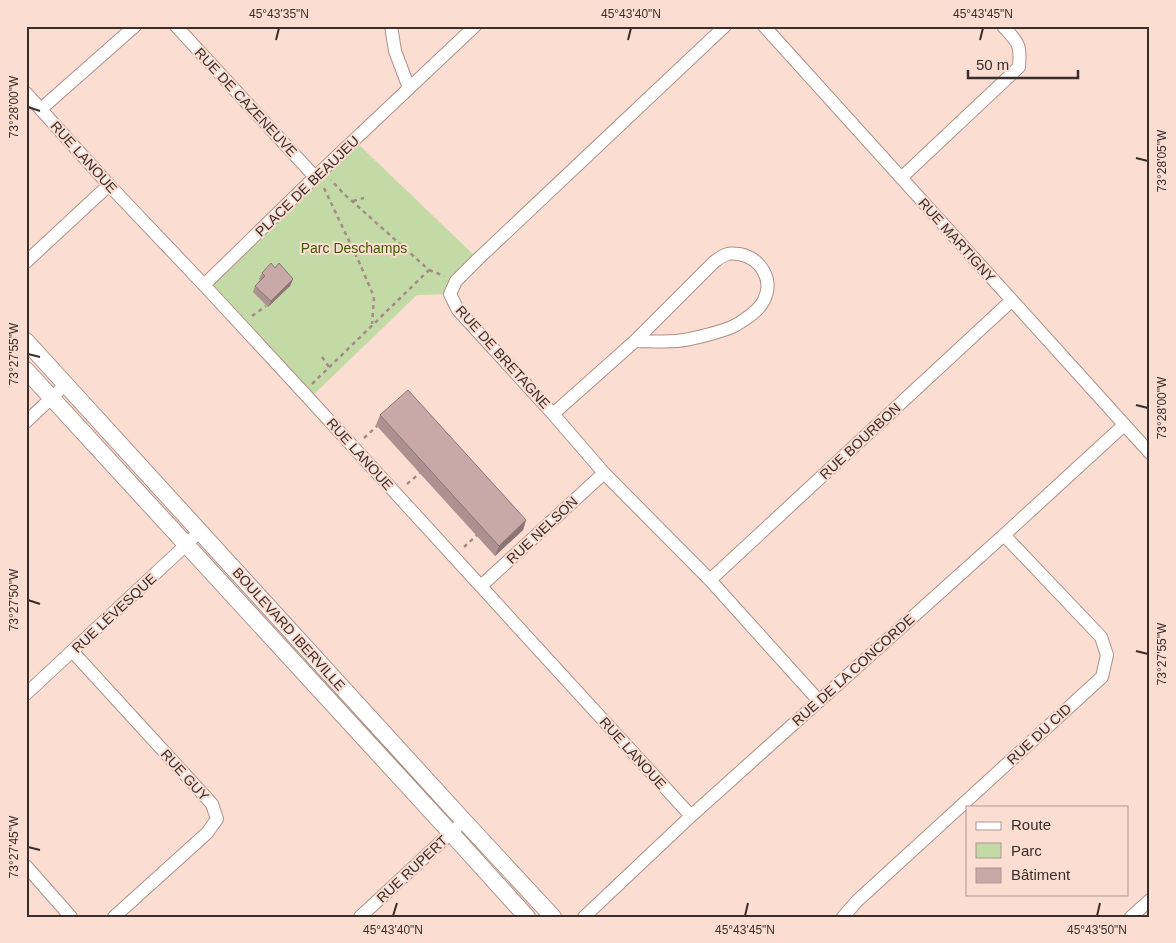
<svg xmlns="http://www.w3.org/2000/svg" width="1176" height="943" viewBox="0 0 1176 943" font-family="Arial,sans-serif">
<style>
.green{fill:#c3daa6}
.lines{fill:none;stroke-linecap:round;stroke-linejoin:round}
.minor-casing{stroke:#ad9187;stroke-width:14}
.tertiary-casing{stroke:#ad9187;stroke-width:18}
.path{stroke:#a28c84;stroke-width:2.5;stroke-dasharray:4 4;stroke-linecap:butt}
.minor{stroke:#fff;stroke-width:12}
.tertiary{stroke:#fff;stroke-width:16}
.wall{fill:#ac9190}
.shaded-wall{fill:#8c7675}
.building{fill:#c8a9a7;stroke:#8c7675}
.ticks{fill:none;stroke:#3a2e2a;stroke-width:2}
.labels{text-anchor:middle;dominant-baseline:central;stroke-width:4;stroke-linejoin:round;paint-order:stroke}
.street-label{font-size:14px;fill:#3a2e2a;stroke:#fcddd2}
.park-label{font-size:14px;fill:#405a04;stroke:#fcddd2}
.neatline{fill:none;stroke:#3a2e2a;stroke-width:2}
.ticks-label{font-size:12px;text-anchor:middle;fill:#3a2e2a}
</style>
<rect width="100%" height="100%" fill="#fcddd2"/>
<path class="green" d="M354 140 478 259 450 294 417 295 309 399 204 285Z"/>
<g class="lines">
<g class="minor-casing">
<path id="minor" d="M176 26 315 177
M391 26 395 51 409 88
M725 26 478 259 456 281 450 294 458 310 553 414 604 473 710 580 819 701
M764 26 1150 453
M26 93 109 185 204 285 303 392 691 816
M41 109 135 26
M901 178 1019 67C1021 43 1018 43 1003 26
M26 262 109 185
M204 285 315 177 475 26
M553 414 635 341 714 262C718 259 723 255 728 254 731 253 736 254 739 254 761 258 774 280 764 300 759 311 746 319 736 325 725 331 690 340 677 341 663 342 648 341 635 341
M26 422 65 385
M710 580 1011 301
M481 586 604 473
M72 651 212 804 217 819 207 833 114 917
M26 694 187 544 200 531
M26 866 71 917
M360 917 456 828
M584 917 691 816 1004 535 1124 425
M843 917 857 901 1102 677 1107 655 1101 637 1004 535
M1131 917 1150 900"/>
</g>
<g class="tertiary-casing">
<path id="tertiary" d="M26 341 464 821 553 917
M26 370 451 833 527 917"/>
</g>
<path class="path" d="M324 188 360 264 374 297 372 324
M353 201 364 198
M429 270 444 276
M252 316 266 306
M322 357 329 367
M312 384 429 270 344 194 331 180
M364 438 377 426
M407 484 420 473
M464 547 477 535"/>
<use href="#minor" class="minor"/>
<use href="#tertiary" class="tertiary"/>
</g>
<path class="wall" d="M275 268 293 279 290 286 268 307 253 292 255 286 260 280 259 279 262 273Z
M380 415 526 520 523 530 495 556 376 425Z"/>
<path class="shaded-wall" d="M293 279 290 286 268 307 271 301Z
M526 520 523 530 495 556 499 546Z"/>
<path class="building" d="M271 263 275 268 279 263 293 279 271 301 255 286 265 276 262 273Z
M408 390 526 520 499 546 380 415Z"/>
<path class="ticks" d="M276 40 279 28M628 40 631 28M980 40 983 28M28 107 40 111M1136 158 1148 161M28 354 40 357M1136 405 1148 408M28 600 40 604M1136 651 1148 654M28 847 40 850M393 916 397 903M745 916 748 903M1097 916 1100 903"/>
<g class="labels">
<g class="street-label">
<text transform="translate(246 102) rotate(47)">RUE DE CAZENEUVE</text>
<text transform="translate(84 157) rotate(48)">RUE LANOUE</text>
<text transform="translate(307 186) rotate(-44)">PLACE DE BEAUJEU</text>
<text transform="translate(957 240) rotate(48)">RUE MARTIGNY</text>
<text transform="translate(503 357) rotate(48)">RUE DE BRETAGNE</text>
<text transform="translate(860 441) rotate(-43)">RUE BOURBON</text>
<text transform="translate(360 454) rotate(48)">RUE LANOUE</text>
<text transform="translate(542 530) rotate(-43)">RUE NELSON</text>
<text transform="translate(114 613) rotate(-43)">RUE LÉVESQUE</text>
<text transform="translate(289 629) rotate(48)">BOULEVARD IBERVILLE</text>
<text transform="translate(853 670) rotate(-42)">RUE DE LA CONCORDE</text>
<text transform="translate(1039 734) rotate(-43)">RUE DU CID</text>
<text transform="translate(633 753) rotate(48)">RUE LANOUE</text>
<text transform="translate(185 775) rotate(48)">RUE GUY</text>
<text transform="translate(412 869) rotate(-43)">RUE RUPERT</text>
</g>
<g class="park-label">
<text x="354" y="248">Parc Deschamps</text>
</g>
</g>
<rect width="1176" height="943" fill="none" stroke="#fcddd2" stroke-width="55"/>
<rect x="966" y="806" width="162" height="90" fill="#fcddd2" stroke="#ae978f"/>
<rect x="976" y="822" width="25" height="8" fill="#ffffff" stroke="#ae978f"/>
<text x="1011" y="830" font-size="15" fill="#3a2e2a">Route</text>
<rect x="976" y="843" width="25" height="15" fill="#c3daa6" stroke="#ae978f"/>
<text x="1011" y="856" font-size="15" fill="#3a2e2a">Parc</text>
<rect x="976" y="868" width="25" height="15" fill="#c8a9a7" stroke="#ae978f"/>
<text x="1011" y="880" font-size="15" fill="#3a2e2a">Bâtiment</text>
<path d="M968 70v8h110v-8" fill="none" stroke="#3a2e2a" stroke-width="2.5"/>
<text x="976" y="70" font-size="15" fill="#3a2e2a" stroke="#fcddd2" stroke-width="4" paint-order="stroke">50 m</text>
<rect x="28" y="28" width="1120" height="888" class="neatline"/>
<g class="ticks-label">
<text x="279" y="18">45°43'35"N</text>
<text x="631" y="18">45°43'40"N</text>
<text x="983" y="18">45°43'45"N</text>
<text transform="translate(14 107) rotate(-90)" y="4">73°28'00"W</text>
<text transform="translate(1162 161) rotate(-90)" y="4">73°28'05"W</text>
<text transform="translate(14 354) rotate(-90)" y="4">73°27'55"W</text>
<text transform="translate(1162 408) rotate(-90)" y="4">73°28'00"W</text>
<text transform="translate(14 600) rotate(-90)" y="4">73°27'50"W</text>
<text transform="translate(1162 654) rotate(-90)" y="4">73°27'55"W</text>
<text transform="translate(14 847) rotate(-90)" y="4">73°27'45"W</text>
<text x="393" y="934">45°43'40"N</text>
<text x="745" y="934">45°43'45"N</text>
<text x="1097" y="934">45°43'50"N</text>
</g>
</svg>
